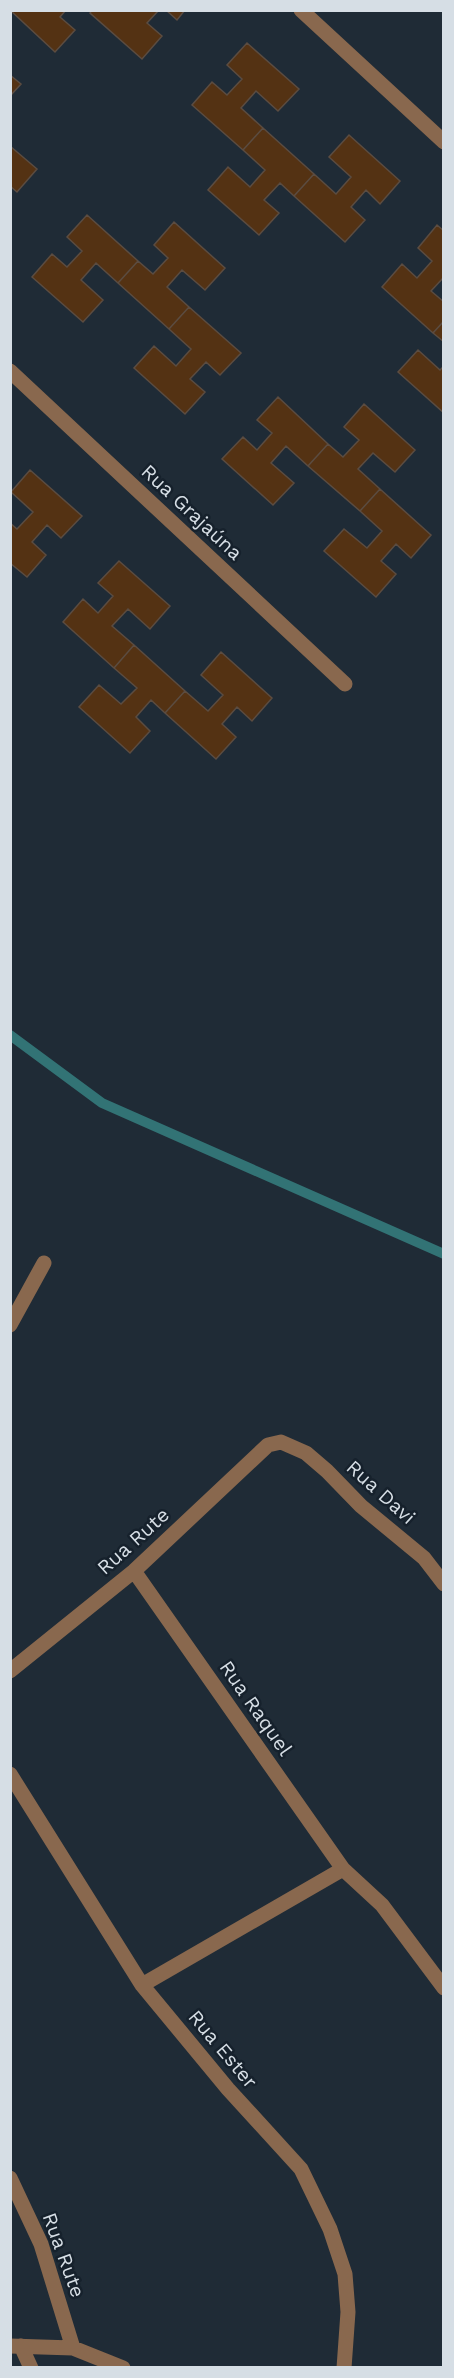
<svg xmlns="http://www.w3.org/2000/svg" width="454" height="2378" viewBox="0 0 454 2378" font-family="'Work Sans',sans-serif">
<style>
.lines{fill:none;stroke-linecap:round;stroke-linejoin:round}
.stream{stroke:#327375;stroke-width:10}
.building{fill:#543213;stroke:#5b4c41;stroke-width:1.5}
.minor{stroke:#89684e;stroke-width:15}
.labels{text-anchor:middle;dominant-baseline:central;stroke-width:5;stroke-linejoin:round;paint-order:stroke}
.street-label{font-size:20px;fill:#d6dee5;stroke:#16212c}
</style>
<rect width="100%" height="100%" fill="#1f2b36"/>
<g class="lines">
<path class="stream" d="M10 1035 102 1103 444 1254"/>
</g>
<path class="building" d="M10 10H66L60 17 75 30 55 52Z
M92 10H159L147 23 162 36 142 59 90 13Z
M166 10H185L177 20Z
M247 43 299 89 278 111 256 91 241 108 263 128 243 150 192 105 212 82 227 95 242 79 227 65Z
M10 75 21 84 10 96Z
M263 128 314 174 294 196 280 183 264 200 279 213 259 235 208 190 228 167 250 187 265 170 243 150Z
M349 135 400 181 380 204 366 190 351 207 365 220 345 242 294 196 314 174 336 194 351 177 329 157Z
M10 146 37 169 17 192 10 186Z
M87 215 138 261 118 283 96 263 81 280 103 300 83 322 32 277 52 254 67 267 82 251 67 237Z
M174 222 225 268 205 290 182 270 167 287 189 307 169 329 118 283 138 261 153 274 168 258 154 245Z
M437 225 444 231V277L431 291 444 302V321L433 333 382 287 402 264 417 278 432 261 418 248Z
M189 307 241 353 220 375 206 362 190 379 205 392 185 414 134 368 154 346 176 366 191 349 169 329Z
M444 321V342L433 333Z
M418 350 440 370 444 366V413L398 372Z
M278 397 328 444 308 466 286 446 271 463 294 483 273 505 222 459 243 437 257 450 272 433 257 420Z
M364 404 415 450 395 472 373 453 358 469 380 489 360 511 308 466 328 444 343 457 359 440 344 427Z
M30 470 82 516 61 538 47 525 32 542 46 555 27 577 10 563V523L17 529 33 512 11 492Z
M380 489 431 535 411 558 396 544 381 561 396 574 376 597 324 551 344 529 367 548 382 531 360 511Z
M119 561 170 606 150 629 128 609 112 626 134 645 114 668 63 622 83 599 98 613 113 596 98 583Z
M134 645 185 691 165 713 151 700 136 717 150 731 130 753 79 707 99 685 121 704 137 688 114 668Z
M221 652 272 698 252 721 237 707 222 724 236 737 216 759 165 713 185 691 208 711 223 695 201 675Z"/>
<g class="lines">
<path class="minor" d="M301 10 444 142
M10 371 345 684
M10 1325 44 1263
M134 1571 343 1869 382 1905 444 1988
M10 1671 134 1571 268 1445 281 1442 306 1453 327 1471 361 1506 424 1558 444 1584
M10 1774 142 1985 228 2089 301 2169 330 2229 345 2274 348 2312 344 2368
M142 1985 343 1869
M10 2178 41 2244 73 2348
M10 2346 73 2348 123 2368
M21 2346 31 2368"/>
</g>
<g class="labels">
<g class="street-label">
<text transform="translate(192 512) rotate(43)">Rua Grajaúna</text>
<text transform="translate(381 1492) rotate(42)">Rua Davi</text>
<text transform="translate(133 1541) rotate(-42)">Rua Rute</text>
<text transform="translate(256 1708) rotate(55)">Rua Raquel</text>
<text transform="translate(223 2049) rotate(50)">Rua Ester</text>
<text transform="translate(64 2255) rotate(70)">Rua Rute</text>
</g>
</g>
<rect width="454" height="2378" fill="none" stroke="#d6dee5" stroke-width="24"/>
</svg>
